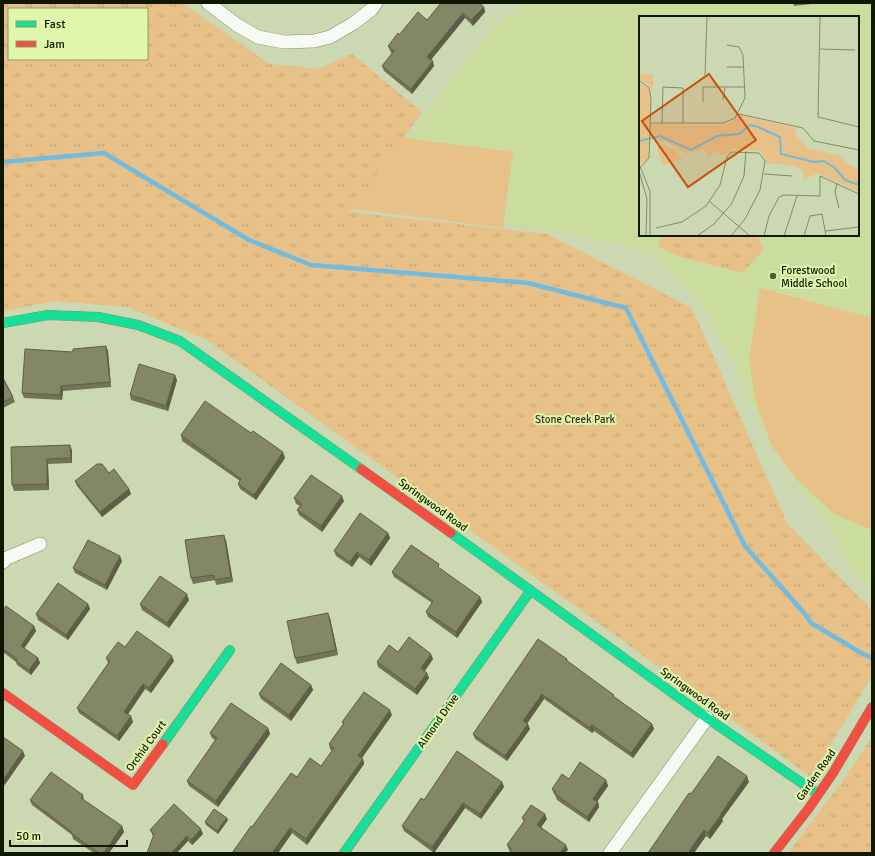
<svg xmlns="http://www.w3.org/2000/svg" width="875" height="856" viewBox="0 0 875 856" font-family="Signika,sans-serif">
<style>
.built{fill:#cadd9f;fill-rule:evenodd}
.green{fill:#e7c188}
.park{fill:url(#park-tufts);fill-rule:evenodd}
.lines{fill:none;stroke-linecap:round;stroke-linejoin:round}
.stream{stroke:#72bade;stroke-width:4.5}
.street-casing{stroke:#838c6c;stroke-width:14}
.fast-casing{stroke:#838c6c;stroke-width:10}
.jam-casing{stroke:#838c6c;stroke-width:10}
.street{stroke:#f7f9f3;stroke-width:13}
.fast{stroke:#16e098;stroke-width:9}
.jam{stroke:#f24e42;stroke-width:9}
.wall{fill:#727457}
.shaded-wall{fill:#5c5e47}
.building{fill:#848765;stroke:#5c5e47}
.poi-dot{fill:#525b3e;stroke:#dff6ac;stroke-width:1.5}
.labels{text-anchor:middle;dominant-baseline:central;stroke-width:4;stroke-linejoin:round;paint-order:stroke}
.poi-label{font-size:11px;fill:#101700;stroke:#dff6ac;text-anchor:start}
.park-label{font-size:11px;fill:#3e2b1a;stroke:#dff6ac}
.street-label{font-size:11px;fill:#101700;stroke:#dff6ac}
.inset-river{fill:none;stroke:#72bade;stroke-width:2}
.inset-road{fill:none;stroke:#818b6a;stroke-width:1}
.view{fill:#c84f0a;fill-opacity:0.15;stroke:#c84f0a;stroke-width:2}
.inset-edge{fill:none;stroke:#101700;stroke-width:2}
</style>
<defs>
<pattern id="park-tufts" width="24" height="20" patternUnits="userSpaceOnUse"><rect width="24" height="20" fill="#e7c188"/><path d="M3 7l-1-3M5 7V3M7 7l1-3M15 17l-1-3M17 17v-4M19 17l1-3" fill="none" stroke="#c5a574"/></pattern>
</defs>
<rect width="100%" height="100%" fill="#ccd8b1"/>
<path class="built" d="M522 3H872V587L857 576 825 520 768 443 737 367 699 299 650 253 607 241 492 220 356 207 423 115 495 25ZM640 17H858V235H640Z"/>
<path class="green" d="M301 125 513 152 503 228 292 201Z
M760 288 872 318V530L834 514 796 479 771 445 755 399 749 358Z"/>
<path class="park" d="M3 3H183L269 64 318 69 352 54 422 112 350 212 547 234 692 308 787 523 858 596 872 611V676L811 777 207 340 127 307 55 301 3 311ZM9 9H147V59H9Z
M662 235H757L764 249 743 273 680 257 658 246Z
M872 737V853H788L847 775Z"/>
<g class="lines">
<path class="stream" d="M3 162 104 153 249 240 311 265 528 283 626 308 745 546 805 614 811 623 863 654 872 658"/>
<g class="street-casing">
<path id="street" d="M208 3 237 25 258 37 284 42 314 41 330 37 354 23 372 9 376 3
M3 562 7 558 40 544
M610 853 707 718"/>
</g>
<g class="fast-casing">
<path id="fast" d="M3 323 48 315 98 317 138 325 180 341 361 469
M451 533 707 718 818 794
M163 744 230 650
M344 853 531 590"/>
</g>
<g class="jam-casing">
<path id="jam" d="M361 469 451 533
M3 693 133 785 163 744
M774 853 809 808 833 773 872 707"/>
</g>
<use href="#street" class="street"/>
<use href="#fast" class="fast"/>
<use href="#jam" class="jam"/>
</g>
<path class="wall" d="M793 3H812V4L794 6Z
M481 5 484 7 485 12 473 26 465 18 431 60 434 66 412 94 384 71 382 66 392 54 390 51 388 46 399 35 427 20Z
M108 351 111 387 63 391 62 400 24 398 22 393 73 352Z
M3 378 13 397 15 402 3 408Z
M177 380 168 411 131 400 130 395Z
M251 433 285 458 256 500 240 489 238 484 240 481 182 441 181 435Z
M11 447 72 450V463L48 464 49 490 14 491 12 485Z
M109 473 129 489 131 494 102 517 77 486 75 481Z
M294 498 344 501 322 532 299 515 297 510 300 506 296 504Z
M388 533 390 538 371 566 359 557 352 567 336 556 334 551Z
M226 540 233 582 216 585 215 580 193 584 191 578Z
M122 561 107 590 75 573 73 568Z
M441 569 480 597 482 602 457 638 428 617 426 612 432 603 394 577 392 572Z
M189 600 169 628 142 610 140 604Z
M88 604 90 609 68 640 38 620 36 614Z
M3 610 34 626 36 631 24 649 38 658 40 663 31 675 17 665 16 662 3 652Z
M330 618 338 655 297 664 295 658Z
M125 647 174 661 151 693 145 689 128 714 133 722 119 741 79 713 77 708 108 663 106 658Z
M398 652 433 659 425 671 429 678 417 695 378 667 377 662Z
M567 659 568 662 615 698 652 724 654 729 633 758 594 731 592 733 544 699 527 724 530 729 507 761 475 739 473 734Z
M311 685 313 690 291 721 261 699 259 694Z
M392 715 361 758 363 759 364 764 307 845 292 833 278 853H232L252 827 297 777 321 766 332 751 330 749 329 744 343 724 342 722Z
M268 728 270 734 218 807 189 786 187 781 215 740 212 738 210 733Z
M569 779 606 780 608 786 597 802H598L599 807 589 822 557 800 555 795 554 794 552 789Z
M502 782 504 787 481 819 465 808 434 853 404 831 402 826 424 800Z
M749 782 722 819 723 821 710 839 706 836 694 853H648L691 794Z
M83 795 84 800 122 826 124 832 109 853H94L73 839 72 835 32 805 30 800Z
M522 818 547 819 541 827 568 850 510 851 509 850 507 845 524 822Z
M228 820 218 834 206 825 205 822Z
M150 830 203 834 192 845 188 841 153 836Z"/>
<path class="shaded-wall" d="M484 7 485 12 473 26 471 20Z
M463 13 465 18 429 62 427 57Z
M433 61 434 66 412 94 411 89Z
M106 346 108 351 111 387 110 382Z
M175 375 177 380 168 411 166 406Z
M61 386 63 391 62 400 60 395Z
M70 445 72 450V463L71 458Z
M283 452 285 458 256 500 254 495Z
M47 459 48 464 49 490 47 484Z
M129 489 131 494 102 517 100 512Z
M342 496 344 501 322 532 321 526Z
M388 533 390 538 371 566 369 560Z
M224 535 226 540 233 582 231 577Z
M357 552 359 557 352 567 350 562Z
M120 556 122 561 107 590 105 585Z
M187 594 189 600 169 628 167 623Z
M480 597 482 602 457 638 456 632Z
M88 604 90 609 68 640 66 635Z
M328 613 330 618 338 655 336 650Z
M34 626 36 631 22 651 21 646Z
M431 654 433 659 423 673 421 668Z
M172 656 174 661 151 693 149 688Z
M38 658 40 663 31 675 29 670Z
M427 673 429 678 417 695 415 689Z
M143 684 145 689 126 717 124 712Z
M311 685 313 690 291 721 289 715Z
M542 694 544 699 525 726 523 721Z
M390 710 392 715 360 761 358 756Z
M131 716 133 722 119 741 117 736Z
M528 724 530 729 507 761 505 756Z
M652 724 654 729 633 758 631 753Z
M592 725 594 731 592 733 590 728Z
M268 728 270 734 218 807 216 801Z
M23 751 25 756 4 786 3 780Z
M363 759 364 764 307 845 306 839Z
M747 776 749 782 722 819 723 821 710 839 708 833 720 815Z
M606 780 608 786 595 804 593 799Z
M502 782 504 787 481 819 480 814Z
M598 802 599 807 589 822 587 817Z
M463 803 465 808 434 853 432 847Z
M545 814 547 819 539 830 537 825Z
M227 818 228 820 218 834 217 831Z
M122 826 124 832 109 853H104Z
M290 828 292 833 278 853H272Z
M201 829 203 834 192 845 191 840Z
M704 830 706 836 694 853H688Z
M187 836 188 841 177 853H171Z
M566 845 568 850 565 853H560Z"/>
<path class="building" d="M441 3H479L484 7 471 20 463 13 427 57 433 61 411 89 382 66 394 51 388 46 398 33 399 35 418 12 427 20Z
M106 346 110 382 61 386 60 395 22 393 25 349 73 352V349Z
M139 364 175 375 166 406 130 395Z
M3 378 13 397 3 402Z
M205 401 251 433 253 431 283 452 254 495 238 484 241 479 181 435Z
M70 445 71 458 47 459V484L12 485 11 447Z
M97 464H102L109 473 114 469 129 489 100 512 75 481Z
M311 475 342 496 321 526 297 510 302 504 294 498Z
M360 513 388 533 369 560 357 552 350 562 334 551Z
M224 535 231 577 214 580V575L191 578 185 540Z
M88 540 120 556 105 585 73 568Z
M411 545 439 564 438 567 480 597 456 632 426 612 433 601 392 572Z
M160 576 187 594 167 623 140 604Z
M58 583 88 604 66 635 36 614Z
M6 606 34 626 21 646 38 658 29 670 16 661 17 659 3 649V610Z
M328 613 336 650 295 658 287 621Z
M137 631 172 656 149 688 143 684 124 712 131 716 117 736 77 708 110 661 106 658 118 642 125 647Z
M409 637 431 654 421 668 427 673 415 689 377 662 389 645 398 652Z
M538 639 567 659 566 660 614 695 613 696 652 724 631 753 592 725 590 728 542 694 523 721 528 724 505 756 473 734Z
M281 663 311 685 289 715 259 694Z
M364 692 390 710 358 756 363 759 306 839 290 828 272 853H232L251 826 252 827 291 773 297 777 310 758 321 766 334 748 329 744 344 723 342 722Z
M231 703 268 728 216 801 187 781 217 738 210 733Z
M3 737 23 751 3 780Z
M457 751 502 782 480 814 463 803 432 847 402 826 421 798 424 800Z
M718 756 747 776 720 815H721L708 833 704 830 688 853H648L689 793 691 794Z
M580 762 606 780 593 799 598 802 587 817 555 794 556 792 552 789 562 774 569 779Z
M51 772 83 795 81 798 122 826 104 853H99L71 833 72 832 30 800Z
M174 804 201 829 191 840 187 836 171 853H147L154 834 150 830Z
M531 805 545 814 537 825 566 845 560 853H509L512 849 507 845 525 820 522 818Z
M214 809 227 818 217 831 205 822Z"/>
<circle class="poi-dot" cx="773" cy="276" r="4"/>
<g class="labels">
<g class="poi-label">
<text x="781" y="270">Forestwood<tspan x="781" dy="13">Middle School</tspan></text>
</g>
<g class="park-label">
<text x="575" y="419">Stone Creek Park</text>
</g>
<g class="street-label">
<text transform="translate(433 505) rotate(36)">Springwood Road</text>
<text transform="translate(695 694) rotate(36)">Springwood Road</text>
<text transform="translate(438 721) rotate(-55)">Almond Drive</text>
<text transform="translate(146 746) rotate(-54)">Orchid Court</text>
<text transform="translate(816 775) rotate(-55)">Garden Road</text>
</g>
</g>
<g transform="translate(639 16)">
<rect width="220" height="220" fill="#ccd8b1"/>
<path d="M83 124 87 130 69 140 65 133ZM25 129 37 134 43 143 24 149 19 134V130Z" fill="#e7c188"/>
<path d="M0 58H14V76L8 67 0 62ZM0 65 9 73 11 81 9 142 3 148 0 144ZM100 99 157 112 156 118 169 132 200 140 210 149 220 153V176L179 157 164 164 165 156 157 150 128 147 122 135 92 133 87 139 78 138V127L62 135 47 137 28 126 13 123 12 108 82 109 90 107Z" fill="#e7c188"/>
<path class="inset-river" d="M0 125 21 120 52 134 78 120 100 118 111 109 119 111 141 121 142 138 175 146 185 145 196 152 206 164 220 169"/>
<path class="inset-road" d="M181 0 179 101 220 111M180 33 216 34M88 51H104M66 59 68 0M0 64 10 72 12 83 10 142 0 153M84 84 86 71M64 86V71H106M100 98 164 112 175 125 220 134M11 107H84L96 102 106 82 104 39 100 31 88 29M23 107 24 71 44 72V107M0 148 11 175V220M0 155 8 183 7 220M125 158 153 160M198 167 196 176 200 192M70 185 111 220M17 212 43 206 67 190 81 169 88 141 92 136 120 137 126 145 121 174 106 203 92 220M187 215 220 211M58 220 75 208 93 187 105 160 107 135M125 220 130 200 140 181 145 179 181 180V160L220 178M145 220 158 180M165 220 171 200 183 198 187 220"/>
<path class="view" d="M70 58 117 124 49 171 3 105Z"/>
<rect width="220" height="220" class="inset-edge"/>
</g>
<rect width="875" height="856" fill="none" stroke="#101700" stroke-width="8"/>
<rect x="8" y="8" width="140" height="52" fill="#dff6ac" stroke="#8c9d67"/>
<rect x="16" y="21" width="20" height="6" fill="#16e098" stroke="#8c9d67"/>
<text x="44" y="28" font-size="12" fill="#101700">Fast</text>
<rect x="16" y="41" width="20" height="6" fill="#f24e42" stroke="#8c9d67"/>
<text x="44" y="48" font-size="12" fill="#101700">Jam</text>
<path d="M10 840v6h117v-6" fill="none" stroke="#101700" stroke-width="2"/>
<text x="16" y="840" font-size="12" fill="#101700" stroke="#dff6ac" stroke-width="3" paint-order="stroke">50 m</text>
</svg>
